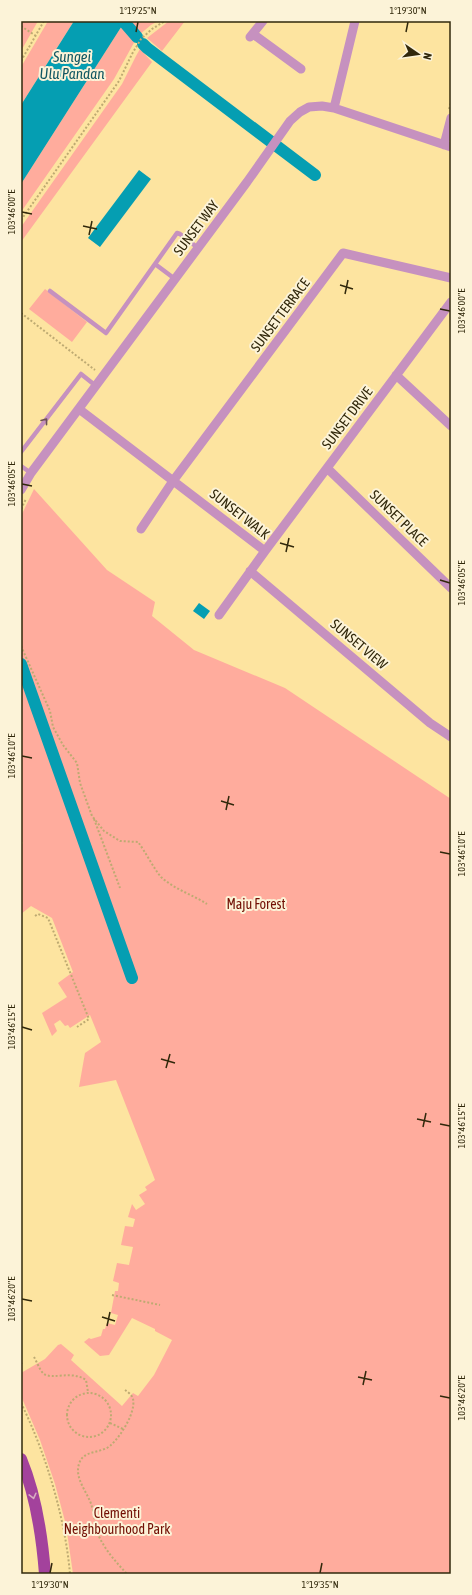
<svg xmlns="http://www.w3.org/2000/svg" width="472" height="1595" viewBox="0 0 472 1595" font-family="'Asap Condensed',sans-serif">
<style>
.green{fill:#ffac9d}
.water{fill:#059eb2}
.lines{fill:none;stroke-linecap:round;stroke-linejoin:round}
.canal{stroke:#059eb2;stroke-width:12}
.path{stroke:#beaa72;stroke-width:2;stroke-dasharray:2 2;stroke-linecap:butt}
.lane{stroke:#c691bf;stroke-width:4.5}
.street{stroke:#c691bf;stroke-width:9}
.primary{stroke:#a3429c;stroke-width:12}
.oneway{stroke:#6d5253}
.oneway2{stroke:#d8acc0}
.ticks{fill:none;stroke:#31280b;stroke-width:1.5}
.labels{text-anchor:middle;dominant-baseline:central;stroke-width:4;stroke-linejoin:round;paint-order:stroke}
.street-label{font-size:14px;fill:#31280b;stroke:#fcf3d8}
.park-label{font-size:14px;fill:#720f04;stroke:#fcf3d8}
.water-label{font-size:15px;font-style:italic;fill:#115762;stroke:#fcf3d8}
.neatline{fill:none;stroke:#31280b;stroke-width:1.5}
.ticks-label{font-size:10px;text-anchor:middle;fill:#31280b}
</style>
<rect width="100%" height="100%" fill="#fde4a0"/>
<path class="green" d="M21 21H38L21 51Z
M48 21H74L21 105V67Z
M126 21H158L151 25 139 35Z
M169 21H185L162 51 147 38Z
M123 24 136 39 114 79 21 212V184Z
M140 49 152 62 21 242V227L122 84 136 56Z
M45 289 87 322 72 342 29 309Z
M34 489 107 570 155 602 152 616 194 650 285 688 451 799V1574H73L66 1525 55 1484 40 1440 21 1396V1373L45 1359 58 1345 61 1344 74 1355 71 1360 122 1406 133 1393 138 1396 154 1375 172 1340 155 1331V1329L132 1318 109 1355 100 1356 84 1342 89 1338 91 1339 101 1336 103 1329H105L107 1323 115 1325 118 1315 111 1313 115 1291H118L119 1283 113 1281 117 1263 129 1265 133 1247 121 1245 125 1226 133 1227 135 1219 128 1217 132 1204 136 1210 145 1204 139 1195 147 1190 145 1187 155 1180 116 1080 79 1087 85 1053 101 1042 90 1015 70 1028 68 1025 65 1026 60 1020 54 1024 57 1031 52 1036 42 1013 67 997 58 983 73 972 52 918 31 906 21 914V845L23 843 21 840V516Z"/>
<path class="water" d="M74 21H125L21 184V105Z
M139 170 151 179 100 247 88 238Z
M199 603 210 611 204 619 193 611Z"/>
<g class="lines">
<path class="canal" d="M124 22 137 37
M143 44 147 48 315 175
M21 664 132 978"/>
<path class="path" d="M21 26 36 36
M21 61 44 21
M449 109 451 103
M21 220 119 81 132 54 141 39 152 29 165 21
M21 313 95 370
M21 509 26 499
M21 646 50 711 53 727 63 745 77 763 80 783 92 816 104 831 120 841 138 842C145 851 154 869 161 877 174 889 193 895 207 904
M94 819 120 888
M35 916 38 914 48 918 89 1019 77 1027
M112 1295 160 1305
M34 1357C37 1362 40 1371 44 1374 53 1380 71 1370 86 1380L88 1392
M21 1363 22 1364
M125 1390C128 1392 132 1395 133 1399 136 1412 121 1436 111 1445 102 1454 83 1449 79 1464 74 1479 89 1494 92 1507 95 1516 95 1526 98 1534 104 1549 116 1562 127 1574
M67 1415a22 22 0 1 1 44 0a22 22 0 1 1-44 0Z
M21 1403C46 1454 65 1517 70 1574
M110 1423 123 1429"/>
<path class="lane" d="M155 264 175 279
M50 291 106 333 177 233 180 234 198 248
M21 452 81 374 96 386
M21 466 31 473"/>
<path class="street" d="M253 34 301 69
M250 37 263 21
M334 108 355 21
M444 145 451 118
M396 375 451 426
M79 409 265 551
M327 468 451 588
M21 490 31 473 247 182 290 121 300 112 309 107 322 106 334 108 451 147
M141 529 173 481 343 253 451 278
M250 571 430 723 451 737
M219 615 265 551 451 302"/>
<path class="primary" d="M21 1459C36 1495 42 1535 45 1574"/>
</g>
<defs><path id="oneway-chevron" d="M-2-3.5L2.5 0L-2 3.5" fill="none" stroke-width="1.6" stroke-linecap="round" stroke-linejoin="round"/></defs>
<use class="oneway" href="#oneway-chevron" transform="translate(45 421) rotate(-52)"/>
<use class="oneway2" href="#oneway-chevron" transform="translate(33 1496) rotate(76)"/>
<path class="ticks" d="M136 32 138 22M406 32 408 22M22 212 32 214M83 226 97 229M89 235 92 221M340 285 353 289M345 294 348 280M440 309 450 311M22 484 32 486M280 543 294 547M286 552 289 538M440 580 450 583M22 756 32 758M221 801 234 805M226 810 229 796M440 852 450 854M22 1027 32 1030M161 1059 175 1063M166 1068 170 1054M417 1119 431 1122M440 1124 450 1126M423 1127 426 1113M22 1299 32 1301M102 1317 115 1321M107 1326 110 1312M358 1377 372 1380M363 1385 366 1371M440 1396 450 1398M50 1573 52 1563M320 1573 322 1563"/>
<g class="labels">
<g class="street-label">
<text transform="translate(196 228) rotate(-53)">SUNSET WAY</text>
<text transform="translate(280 315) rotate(-53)">SUNSET TERRACE</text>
<text transform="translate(347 418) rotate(-53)">SUNSET DRIVE</text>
<text transform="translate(240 514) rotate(38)">SUNSET WALK</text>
<text transform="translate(399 518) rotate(44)">SUNSET PLACE</text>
<text transform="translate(359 644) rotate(40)">SUNSET VIEW</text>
</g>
<g class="park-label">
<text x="256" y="904">Maju Forest</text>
<text x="117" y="1513">Clementi<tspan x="117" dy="16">Neighbourhood Park</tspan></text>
</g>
<g class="water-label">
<text x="72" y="56">Sungei<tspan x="72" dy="17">Ulu Pandan</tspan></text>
</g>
</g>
<rect width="472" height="1595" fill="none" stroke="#fcf3d8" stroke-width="44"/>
<g transform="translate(418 54) rotate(103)" stroke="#fcf3d8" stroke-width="3" paint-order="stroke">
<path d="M0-3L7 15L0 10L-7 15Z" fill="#31280b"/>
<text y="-6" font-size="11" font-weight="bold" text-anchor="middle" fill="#31280b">N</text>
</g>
<rect x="22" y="22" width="428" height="1551" class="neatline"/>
<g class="ticks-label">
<text x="138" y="14">1°19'25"N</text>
<text x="408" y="14">1°19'30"N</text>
<text transform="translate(11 212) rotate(-90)" y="4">103°46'00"E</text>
<text transform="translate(461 311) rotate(-90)" y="4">103°46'00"E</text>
<text transform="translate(11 484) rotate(-90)" y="4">103°46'05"E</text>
<text transform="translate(461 583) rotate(-90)" y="4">103°46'05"E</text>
<text transform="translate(11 756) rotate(-90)" y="4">103°46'10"E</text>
<text transform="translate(461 854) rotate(-90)" y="4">103°46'10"E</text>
<text transform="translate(11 1027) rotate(-90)" y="4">103°46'15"E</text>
<text transform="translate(461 1126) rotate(-90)" y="4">103°46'15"E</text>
<text transform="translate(11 1299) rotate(-90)" y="4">103°46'20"E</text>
<text transform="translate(461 1398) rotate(-90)" y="4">103°46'20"E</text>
<text x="50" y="1588">1°19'30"N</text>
<text x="320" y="1588">1°19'35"N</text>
</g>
</svg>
